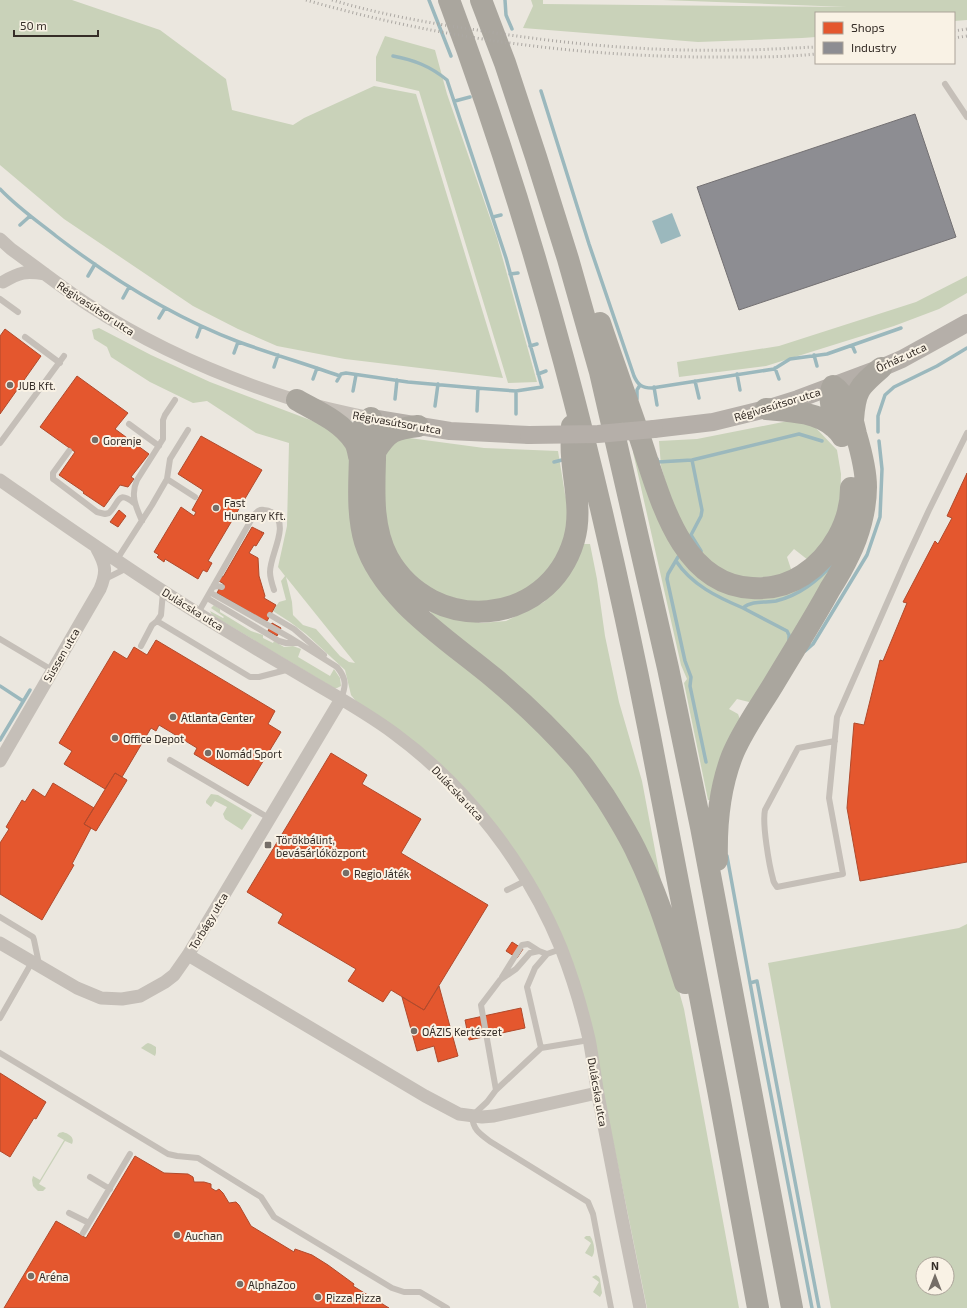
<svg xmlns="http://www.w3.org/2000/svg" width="967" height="1308" viewBox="0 0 967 1308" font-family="'Exo 2',sans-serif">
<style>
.green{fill:#c9d2b9;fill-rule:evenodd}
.water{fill:#9bb8bd}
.shops{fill:#e4572e;stroke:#b04a2c}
.industry{fill:#8d8d92;stroke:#737072}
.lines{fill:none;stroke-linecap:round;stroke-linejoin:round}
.stream{stroke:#9bb8bd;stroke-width:3.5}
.lane{stroke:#c5bfb8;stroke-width:6}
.street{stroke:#c5bfb8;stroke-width:13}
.secondary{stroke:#b5afa9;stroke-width:18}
.highway{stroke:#aaa69e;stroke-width:22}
.rail{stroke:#aca8a3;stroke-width:3;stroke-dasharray:1 3;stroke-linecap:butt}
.secondary-bridge{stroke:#b5afa9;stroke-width:18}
.poi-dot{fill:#756e67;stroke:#f9f2e5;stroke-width:1.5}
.labels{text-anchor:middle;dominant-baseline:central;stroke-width:4;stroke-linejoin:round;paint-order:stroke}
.street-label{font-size:11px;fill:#352d27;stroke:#f9f2e5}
.poi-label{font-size:11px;fill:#352d27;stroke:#f9f2e5;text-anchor:start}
</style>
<rect width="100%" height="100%" fill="#ebe7df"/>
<path class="green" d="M0 0H72L160 30 226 79 232 110 293 125 304 118 374 86 416 94 503 378 345 359 277 346 238 329 193 306 64 219 0 165Z
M531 0H543V4L847 7 663 0H967V20L954 21V13H816V37L802 38 698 42 523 28 533 6Z
M385 36 435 50 447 94 497 238 537 382 508 383 419 91 376 81V57Z
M967 276V293L939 309 894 326 766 366 679 377 677 362 779 346 916 302Z
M99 328 151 355 210 382 329 427 351 451 368 565 555 746 604 807 661 927 684 1009 739 1308H647L592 1038 584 1001 488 816 355 700 351 695 345 670 306 634 290 622 273 611 279 602 286 600 281 581 285 576 278 567 287 526 289 443 256 433 207 401 193 403 150 382 111 357 107 347 94 339 92 330ZM286 577 355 663 349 662 340 656 316 629 303 625 293 615 292 602Z
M793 420 813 425 837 450 841 474 840 507 826 543 808 560 794 549 787 557 792 572 790 574 738 580 697 555 674 511 661 466 659 441 697 439Z
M402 437 484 448 558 451 565 494 570 509 560 559 528 592 483 605 430 592 393 555 385 528V451Z
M636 451 650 490 738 595 839 558 753 700 749 702 737 699 729 709 738 714 741 722 710 800H708L684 683 687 679 681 665 633 452Z
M584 544H590L597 579 605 636 619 702 642 781 661 882 615 798 434 618 430 611 459 619 481 623 506 621 544 602 570 573Z
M214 605 220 609V612L251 631 263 635V638L273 643 274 641 284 647 293 646 301 649 298 657 330 676 334 669 340 678 341 686 337 688H334L212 615 210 611 223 618 224 617 211 608Z
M211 794 218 795 252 815 242 830 225 819 223 814 227 807 215 801 211 807 206 803V801Z
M967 924V1308H831L768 963 959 928ZM923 1264H947V1288H923Z
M148 1043 151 1044 156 1047V1053L155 1056 141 1048 146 1044Z
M63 1132C69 1134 75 1137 72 1144L65 1141 39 1184 46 1188 43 1191H38L33 1186 32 1180 33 1176 40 1180 64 1140 57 1136 59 1133Z
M586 1236H590C594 1241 596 1252 592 1257L585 1253 591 1243 584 1238Z
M596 1275 599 1277 600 1279 602 1293 600 1297 593 1292 599 1282 592 1277Z"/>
<path class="water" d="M672 213 681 236 661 244 652 221Z"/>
<path class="shops" d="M5 329 41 356 0 414V336Z
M77 376 128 413 115 429 149 454 131 477 134 479 128 487 120 485 104 507 83 493 84 492 59 475 75 452 40 427Z
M201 436 262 470 208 561 212 563 207 572 203 570 198 579 165 559 164 562 157 557 159 555 154 552 181 507 194 516 196 512 192 510 203 490 178 474Z
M967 473V862L860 881 847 808 854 723 864 725 880 660 883 661 907 603 903 602 935 541 938 544 952 518 947 516Z
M119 510 126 516 118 527 110 522Z
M252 527 262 532 261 533 263 532 264 533 256 546 254 545 249 553 258 558 259 576 265 596 264 598 276 605 267 621 265 620V621L217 593 219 589 220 590 224 584 219 581 221 576 223 577Z
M272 623 281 628 277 636 268 631Z
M156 640 275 711 268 724 281 732 248 786 194 754 197 748 159 725 156 731 151 728 122 777 115 773 105 789 64 764 72 751 59 743 114 651 127 659 134 647 147 655Z
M331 753 367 775 362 784 421 819 401 853 488 905 424 1010 391 990 383 1002 348 981 356 969 278 923 283 914 247 892Z
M115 773 127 780 126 782 96 831 84 824Z
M53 783 94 808 84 824 91 828 72 864 74 865 42 920 0 894V843L9 829 6 827 22 800 25 802 33 789 45 797Z
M512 942 523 949 517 958 506 951Z
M439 986 458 1056 438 1062 434 1046 417 1051 402 997 424 1010Z
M521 1008 525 1028 469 1040 465 1020Z
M0 1073 46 1102 36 1119 34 1118 10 1157 0 1151Z
M135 1156 164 1173 188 1174 193 1177 194 1182H204L211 1184V1188L216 1191 219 1189 223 1193 229 1203 236 1202 239 1205 251 1226 294 1252 295 1249 312 1255 328 1265 354 1284 353 1286 389 1308H4L56 1221 86 1238Z"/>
<path class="industry" d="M915 114 956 237 739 310 697 187Z"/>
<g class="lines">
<path class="stream" d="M429 0 451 56
M505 0 506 15 512 29
M541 91 589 244 634 376C638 385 642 388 652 388L774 369 790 359 827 354 901 328
M455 101 470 97
M0 189C17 207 37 221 56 236 112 279 173 317 239 342 272 354 306 364 340 376
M493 217 501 215
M20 225 30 216
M510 274 518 273
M88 276 95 264
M123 298 129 287
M159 318 165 308
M197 337 201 326
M852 345 855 352
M530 346 537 344
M234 353 238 342
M814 355 817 366
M274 367 278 355
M775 368 779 379
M538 374 546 371
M737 374 740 390
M313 379 317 368
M337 381 341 374 346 373 408 382 476 388 516 391 542 387 506 258 447 80C430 66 414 60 393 56
M695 381 699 398
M654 387 657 405
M353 391 356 375
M395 399 397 380
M637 399V390L640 385
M435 406 438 384
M477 411 478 388
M516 414V391
M878 432V416L885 395 894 387 937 366 967 348
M657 459 658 462 692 460 799 434 822 441
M554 462 566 459
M691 535 701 551
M691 535 701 516 702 510 692 460
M678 557 668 574 667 579 685 661 691 677 690 686 706 762
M676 561C692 585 717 597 743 608 752 600 766 603 776 601 800 595 817 581 834 563
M743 608 787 631 789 635V640
M805 651 813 644 867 555 880 517 882 469 879 441
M0 686 23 701
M0 740 30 690
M727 856 761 1043 812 1308
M750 983 757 981 819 1308"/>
<path class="lane" d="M945 84 967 117
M0 299 18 312
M25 337 60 363
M129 424 159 446
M0 443 64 356
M69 451 53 473V479L56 481 97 512 105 514 109 513C120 502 117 490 134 503
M167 479 195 497
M142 521C136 507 130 495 137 480L163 439V420L165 415 175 400
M116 561 152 505 167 479 170 459 188 430
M105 579 127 568
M213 587 217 586 222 587
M163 592 161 615 157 621 250 677H259L290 669
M211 593 289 637 337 667C347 679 346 686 341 699
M207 598 279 641 286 643H297
M198 613 254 515C257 512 259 509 264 510 267 510 270 511 273 513 290 526 270 554 270 572 270 578 272 584 274 590
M270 615 294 629 324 655
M0 639 52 670
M141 646 152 625 157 621
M835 741 798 748 765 810C762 823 769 865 773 879 773 882 775 884 777 887L843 874 829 798 837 717 905 562 929 510 967 433
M170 760 269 818
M507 890 527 880
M0 917 33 937 34 940 39 964
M561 949 547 954 535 968 527 987 541 1048 496 1090 487 1102 472 1116C473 1130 480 1134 491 1142L588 1202 593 1214 611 1308
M502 977 522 945 528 944 539 951
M0 1018 32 962
M541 1048 589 1040
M0 1053 168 1154 177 1156 198 1158 261 1197 274 1217 392 1288 404 1292H420L447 1308
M496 1090 481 1005 500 980 516 969 530 953 539 951 547 954
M90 1177 110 1189
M69 1213 89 1223
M83 1233 130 1154"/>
<path class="street" d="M0 239 11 249C36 267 61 287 87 304 151 346 222 377 295 400 320 407 346 413 371 418
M3 282C20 272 25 271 45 274
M0 480C66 526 131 572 199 614 239 639 279 662 319 686 345 701 371 716 395 734 467 787 527 865 561 948 572 976 582 1009 589 1039 593 1059 595 1079 599 1100 612 1169 626 1239 640 1308
M0 761 100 589C107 572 106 565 97 549
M0 943 77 988 101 998 122 999 140 996 165 982 174 975 188 955 341 699
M188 955 425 1096 459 1114 482 1117 494 1116 597 1093"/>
<path class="secondary" d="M371 418 450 431 529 435
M654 429 713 422 766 409 798 399 881 368 902 359 967 323"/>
<path class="highway" d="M449 0C538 237 600 483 649 731L718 1090 758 1308
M481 0 505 63 536 157 568 259 600 372 668 668 701 827 792 1308
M600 323C613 362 627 400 640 438 659 493 679 585 752 588 770 589 788 585 803 575 832 556 851 522 851 488
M297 400C316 411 341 421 354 441 357 445 358 451 359 456
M766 409C789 411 815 411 834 427 837 430 840 432 842 436
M853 420C855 390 859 387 881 368
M572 426C572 436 571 446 572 456 574 485 582 512 574 540 548 628 432 636 388 558 372 528 374 493 375 460 375 447 378 431 371 418 365 423 361 428 360 436 361 471 355 508 365 542 383 600 450 641 494 678 525 704 554 732 580 762 589 773 597 786 605 797 617 816 629 835 638 855 658 896 671 940 685 983
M375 452C388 431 394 429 418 426
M717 860C716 825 719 790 732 756 742 731 759 708 773 685 792 653 812 622 830 589 837 578 844 566 849 555 859 535 866 509 866 487 866 469 861 451 856 434 852 417 848 396 833 386 826 400 836 419 840 433"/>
<path class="rail" d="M306 0C434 37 565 55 698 57 737 57 777 58 816 54
M332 0C379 14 428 23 477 30 563 44 650 52 737 50 763 50 790 48 816 47
M954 31 967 29
M954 38 967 36"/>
<path class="secondary-bridge" d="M529 435 598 434 654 429"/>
</g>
<g class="poi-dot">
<circle cx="10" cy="385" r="4"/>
<circle cx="95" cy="440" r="4"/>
<circle cx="216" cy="508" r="4"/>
<circle cx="173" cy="717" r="4"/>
<circle cx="115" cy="738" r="4"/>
<circle cx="208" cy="753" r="4"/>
<rect x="264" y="841" width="8" height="8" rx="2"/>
<circle cx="346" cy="873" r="4"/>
<circle cx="414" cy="1031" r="4"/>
<circle cx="177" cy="1235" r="4"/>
<circle cx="31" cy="1276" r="4"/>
<circle cx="240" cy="1284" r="4"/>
<circle cx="318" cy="1297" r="4"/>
</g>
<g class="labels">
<g class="street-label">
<text transform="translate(96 308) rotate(33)">Régivasútsor utca</text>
<text transform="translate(901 357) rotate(-25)">Őrház utca</text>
<text transform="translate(777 404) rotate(-17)">Régivasútsor utca</text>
<text transform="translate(397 422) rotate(10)">Régivasútsor utca</text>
<text transform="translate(193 609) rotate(32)">Dulácska utca</text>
<text transform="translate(61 655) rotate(-60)">Süssen utca</text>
<text transform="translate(458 793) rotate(47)">Dulácska utca</text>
<text transform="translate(208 921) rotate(-59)">Torbágy utca</text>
<text transform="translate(598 1092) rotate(80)">Dulácska utca</text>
</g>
<g class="poi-label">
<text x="18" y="385">JUB Kft.</text>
<text x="103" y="440">Gorenje</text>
<text x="224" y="502">Fast<tspan x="224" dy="13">Hungary Kft.</tspan></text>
<text x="181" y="717">Atlanta Center</text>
<text x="123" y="738">Office Depot</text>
<text x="216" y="753">Nomád Sport</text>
<text x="276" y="839">Törökbálint,<tspan x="276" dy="13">bevásárlóközpont</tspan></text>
<text x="354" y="873">Regio Játék</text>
<text x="422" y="1031">OÁZIS Kertészet</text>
<text x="185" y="1235">Auchan</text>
<text x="39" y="1276">Aréna</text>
<text x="248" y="1284">AlphaZoo</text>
<text x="326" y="1297">Pizza Pizza</text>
</g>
</g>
<rect x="815" y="12" width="140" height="52" fill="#f9f2e5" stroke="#aba399"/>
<rect x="823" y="22" width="20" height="12" fill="#e4572e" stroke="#aba399"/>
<text x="851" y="32" font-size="12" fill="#352d27">Shops</text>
<rect x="823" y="42" width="20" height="12" fill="#8d8d92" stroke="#aba399"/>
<text x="851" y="52" font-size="12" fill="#352d27">Industry</text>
<g transform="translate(935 1276)"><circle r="19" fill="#f9f2e5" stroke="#aba399"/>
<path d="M0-3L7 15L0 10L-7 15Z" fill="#756e67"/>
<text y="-6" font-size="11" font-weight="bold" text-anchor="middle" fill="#352d27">N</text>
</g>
<path d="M14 30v6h84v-6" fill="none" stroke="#352d27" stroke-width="2"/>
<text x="20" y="30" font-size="12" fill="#352d27" stroke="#f9f2e5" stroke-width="3" paint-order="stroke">50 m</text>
</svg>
